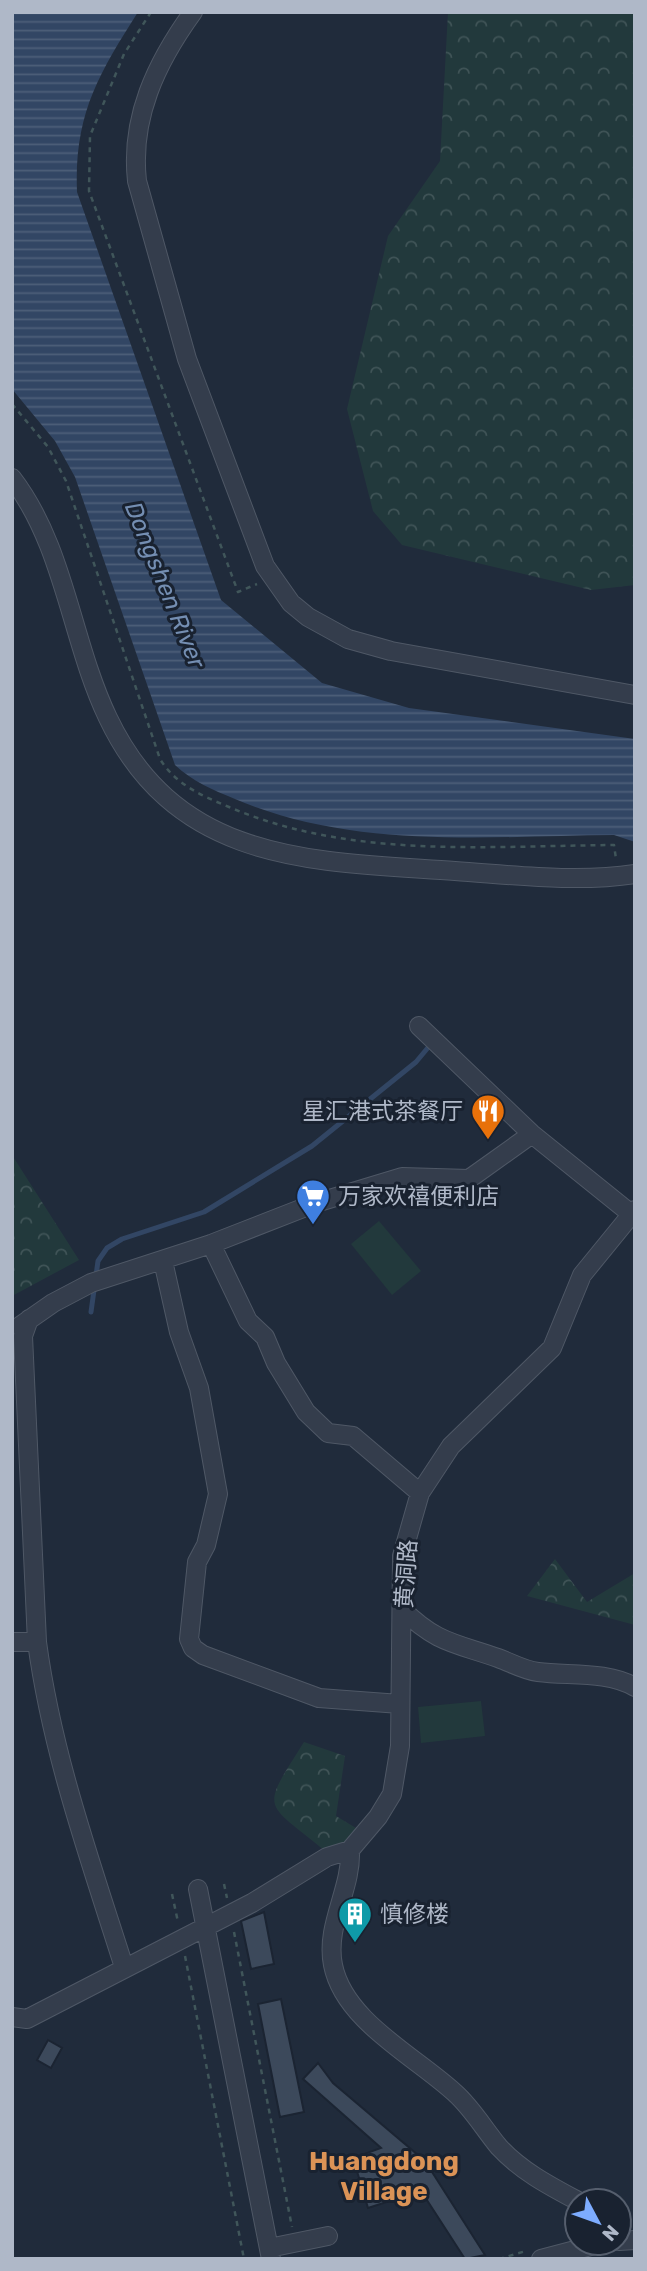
<svg xmlns="http://www.w3.org/2000/svg" width="647" height="2271" viewBox="0 0 647 2271" font-family="Rubik,'Noto Sans SC',sans-serif">
<style>
.grass{fill:#22393c}
.forest{fill:url(#forest-crowns)}
.water{fill:url(#water-rules)}
.lines{fill:none;stroke-linecap:round;stroke-linejoin:round}
.stream{stroke:#324664;stroke-width:5}
.building{fill:#3c495b;stroke:#1b2432;stroke-width:2}
.minor-casing{stroke:#4f5866;stroke-width:20}
.path{stroke:#40565a;stroke-width:2.5;stroke-dasharray:5 5;stroke-linecap:butt}
.minor{stroke:#343d4c;stroke-width:18}
.labels{text-anchor:middle;dominant-baseline:central;stroke-width:6;stroke-linejoin:round;paint-order:stroke}
.poi-label{font-size:23px;fill:#afb8c8;stroke:#192230;text-anchor:start}
.street-label{font-size:23px;fill:#afb8c8;stroke:#192230}
.water-label{font-size:24px;font-style:italic;fill:#748eb2;stroke:#192230}
.quarter-label{font-size:26px;font-weight:bold;fill:#db9356;stroke:#192230}
</style>
<defs>
<pattern id="forest-crowns" width="20" height="18" patternUnits="userSpaceOnUse" patternTransform="scale(1.75)"><rect width="20" height="18" fill="#22393c"/><path d="M2 6a3 3 0 1 1 6 0M12 15a3 3 0 1 1 6 0" fill="none" stroke="#405457"/></pattern>
<pattern id="water-rules" width="6" height="5" patternUnits="userSpaceOnUse" patternTransform="scale(1.75)"><rect width="6" height="5" fill="#324664"/><path d="M0 2.5h6" fill="none" stroke="#4d5f79"/></pattern>
</defs>
<rect width="100%" height="100%" fill="#202b3b"/>
<path class="grass" d="M379 1221 421 1271 392 1295 351 1244Z
M481 1701 485 1736 421 1743 418 1707Z"/>
<path class="forest" d="M448 12H635V585L591 590 402 545 373 511 347 409 388 236 440 161Z
M12 1155 79 1260 12 1296Z
M555 1559 587 1602 635 1573V1625L527 1596Z
M304 1742 345 1756 336 1816 356 1828 347 1843 325 1851C263 1800 260 1812 304 1742Z"/>
<path class="water" d="M12 12H138C98 75 74 115 77 192L221 600 322 683 409 708 635 739V842L614 835C487 836 355 850 235 799 213 790 192 781 175 765L75 477 55 441 12 389Z"/>
<g class="lines">
<path class="stream" d="M91 1312 98 1261 107 1248 122 1239 204 1212 312 1146 416 1062 431 1044"/>
</g>
<path class="building" d="M264 1912 274 1964 251 1969 241 1921Z
M281 1999 304 2112 280 2117 258 2004Z
M48 2040 62 2048 51 2068 37 2060Z
M318 2063 333 2083 425 2161 485 2255 465 2259 421 2191 368 2208 353 2158 381 2148 303 2079Z"/>
<g class="lines">
<g class="minor-casing">
<path id="minor" d="M193 12C156 63 130 118 137 181L187 359 265 566 291 603 308 617 348 639 391 651 635 695
M12 478C65 547 71 641 108 718 178 865 315 861 455 871 514 875 576 883 635 874
M419 1026 532 1134 630 1213
M211 1244 248 1321 265 1337 276 1363 306 1412 328 1433 353 1436 420 1493
M163 1261 179 1332 199 1388 218 1494 206 1545 197 1562 189 1639 193 1648 203 1655 319 1698 400 1704
M29 1319 23 1336 37 1642C52 1754 90 1860 124 1967
M20 1326 53 1303 91 1283 211 1244 316 1203 402 1177 469 1179 532 1134
M402 1609C436 1643 455 1643 498 1658 512 1663 523 1670 538 1672 569 1676 607 1671 635 1687
M12 1642H37
M350 1850C352 1889 325 1925 333 1965 344 2021 415 2056 455 2093 472 2108 484 2129 499 2147 521 2171 550 2186 578 2201
M198 1889 271 2259
M12 2017 27 2019 252 1903 327 1857 350 1850 378 1817 392 1794 400 1746 402 1556 420 1493 451 1446 552 1348 582 1275 635 1210
M619 2241 635 2240
M269 2248 328 2236
M541 2259 602 2243"/>
</g>
<path class="path" d="M151 12 124 54 90 136 89 191 238 592 257 584
M12 404 48 447 66 481 160 759C175 784 202 796 229 807 351 859 484 846 614 845L616 859
M224 1884 227 1898
M172 1894 178 1922
M234 1932 292 2227
M185 1956 244 2259
M499 2259 526 2251"/>
<use href="#minor" class="minor"/>
</g>
<defs>
<g id="restaurant-pin" transform="scale(1.75)"><path d="M0 17L-7.5 6A9.5 9.5 0 1 1 7.5 6Z" fill="#e8710a" stroke="#192230"/><path d="M-5-6h1v4h1v-4h1v4h1v-4h1v5L-1.5 .5V6h-2V.5L-5-1ZM5-6V6H3V1.5H1.5Q1.5-4 5-6Z" fill="#fff"/></g>
<g id="supermarket-pin" transform="scale(1.75)"><path d="M0 17L-7.5 6A9.5 9.5 0 1 1 7.5 6Z" fill="#3f7fe0" stroke="#192230"/><path d="M-6-5.5h2.5l.6 2H6L4.5 2H-2.5L-4.4-4H-6ZM-1.5 3.2a1.3 1.3 0 1 0 .1 0ZM3 3.2a1.3 1.3 0 1 0 .1 0Z" fill="#fff"/></g>
<g id="building-pin" transform="scale(1.75)"><path d="M0 17L-7.5 6A9.5 9.5 0 1 1 7.5 6Z" fill="#0f9aa8" stroke="#192230"/><path d="M-4-6H4V6H1V3H-1V6H-4ZM-2.5-4.3h1.7v1.8h-1.7ZM.8-4.3h1.7v1.8H.8ZM-2.5-1h1.7V.8h-1.7ZM.8-1h1.7V.8H.8Z" fill="#fff"/></g>
</defs>
<g fill-rule="evenodd">
<use href="#restaurant-pin" x="488" y="1111"/>
<use href="#supermarket-pin" x="313" y="1196"/>
<use href="#building-pin" x="355" y="1914"/>
</g>
<g class="labels">
<g class="poi-label">
<text x="463" y="1111" text-anchor="end">星汇港式茶餐厅</text>
<text x="338" y="1196">万家欢禧便利店</text>
<text x="380" y="1914">慎修楼</text>
</g>
<g class="street-label">
<text transform="translate(406 1574) rotate(-86)">黄洞路</text>
</g>
<g class="water-label">
<text transform="translate(165 585) rotate(68)">Dongshen River</text>
</g>
<g class="quarter-label">
<text x="384" y="2161">Huangdong<tspan x="384" dy="30">Village</tspan></text>
</g>
</g>
<rect width="647" height="2271" fill="none" stroke="#afb8c8" stroke-width="28"/>
<g transform="translate(598 2222) rotate(131)"><circle r="33" fill="#192230" stroke="#555e6d" stroke-width="2"/>
<path d="M0-5L12 26L0 18L-12 26Z" fill="#7dacff"/>
<text y="-10" font-size="19" font-weight="bold" text-anchor="middle" fill="#afb8c8">N</text>
</g>
</svg>
